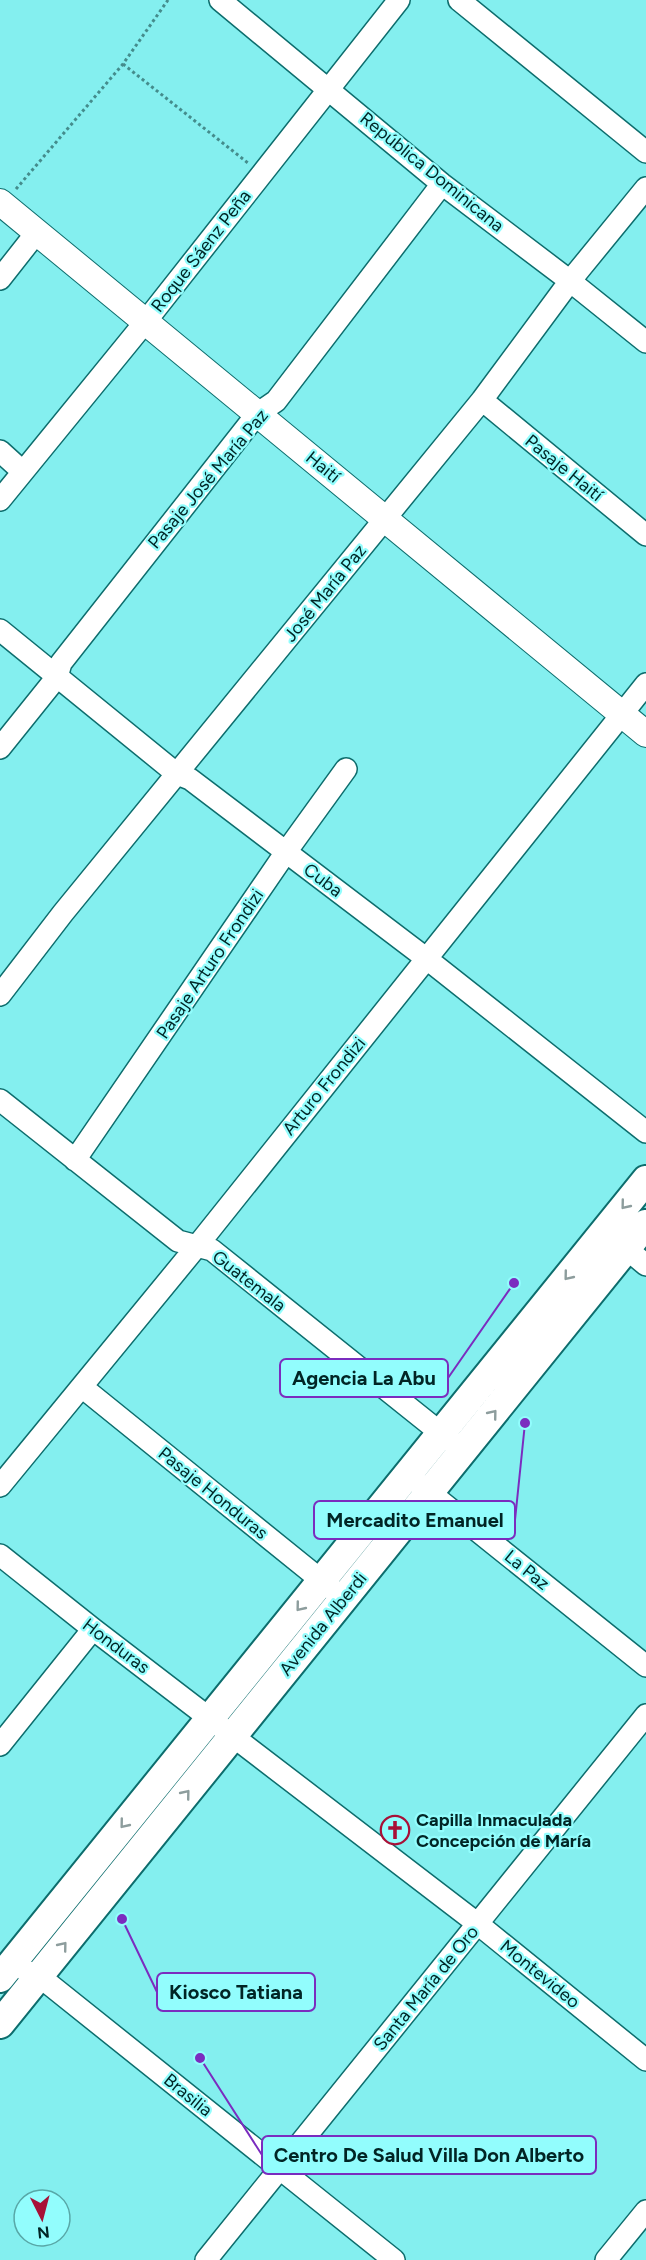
<svg xmlns="http://www.w3.org/2000/svg" width="646" height="2260" viewBox="0 0 646 2260" font-family="Figtree,sans-serif">
<style>
.lines{fill:none;stroke-linecap:round;stroke-linejoin:round}
.minor-casing{stroke:#0d6d6d;stroke-width:24}
.tertiary-casing{stroke:#0d6d6d;stroke-width:28}
.secondary-casing{stroke:#0d6d6d;stroke-width:32}
.path{stroke:#448c8c;stroke-width:3;stroke-dasharray:3 3;stroke-linecap:butt}
.minor{stroke:#fff;stroke-width:21}
.tertiary{stroke:#fff;stroke-width:26}
.secondary{stroke:#fff;stroke-width:28}
.oneway{stroke:#8d9d9d}
.labels{text-anchor:middle;dominant-baseline:central;stroke-width:4.5;stroke-linejoin:round;paint-order:stroke}
.street-label{font-size:18px;fill:#012525;stroke:#92fdfd}
.poi-label{font-size:18px;font-weight:bold;fill:#012525;stroke:#92fdfd;text-anchor:start}
.leader{fill:none;stroke:#7b2cbf;stroke-width:2}
.callout-dot{fill:#7b2cbf;stroke:#92fdfd;stroke-width:2}
.callout{fill:#92fdfd;stroke:#7b2cbf;stroke-width:2}
.callout-label{font-size:20px;text-anchor:middle;font-weight:bold;fill:#012525}
</style>
<rect width="100%" height="100%" fill="#84efef"/>
<g class="lines">
<g class="minor-casing">
<path id="minor" d="M220 0 442 184 570 281 646 342
M459 0 646 152
M0 279 37 232
M482 400 646 535
M0 451 22 471
M0 500 146 321 399 0
M0 630 177 774 190 779 427 959 646 1132
M0 748 57 677 61 663 257 414 276 401 442 184
M0 995 63 913 482 400 570 281 646 188
M0 1100 178 1241 212 1250 452 1442
M75 1160 286 852 346 769
M616 1240 646 1265
M82 1387 332 1589
M419 1484 646 1666
M0 1486 197 1246 646 684
M0 1555 93 1629 478 1924 646 2060
M0 1745 93 1629
M26 1971 39 1976 394 2260
M206 2260 646 1715
M606 2260 646 2211"/>
</g>
<g class="tertiary-casing">
<path id="tertiary" d="M0 202 646 734"/>
</g>
<g class="secondary-casing">
<path id="secondary" d="M0 1978 646 1180
M0 2024 646 1224"/>
</g>
<path class="path" d="M123 64 248 163
M16 189 123 64 168 0"/>
<use href="#minor" class="minor"/>
<use href="#tertiary" class="tertiary"/>
<use href="#secondary" class="secondary"/>
</g>
<defs><path id="oneway-chevron" d="M-2-3.5L2.5 0L-2 3.5" fill="none" stroke-width="1.6" stroke-linecap="round" stroke-linejoin="round" transform="scale(1.5)"/></defs>
<g class="oneway">
<use href="#oneway-chevron" transform="translate(625 1205) rotate(129)"/>
<use href="#oneway-chevron" transform="translate(568 1276) rotate(129)"/>
<use href="#oneway-chevron" transform="translate(493 1414) rotate(-51)"/>
<use href="#oneway-chevron" transform="translate(300 1607) rotate(129)"/>
<use href="#oneway-chevron" transform="translate(186 1794) rotate(-51)"/>
<use href="#oneway-chevron" transform="translate(124 1824) rotate(129)"/>
<use href="#oneway-chevron" transform="translate(63 1946) rotate(-51)"/>
</g>
<defs>
<g id="church-ring" transform="scale(1.5)"><circle r="9.5" fill="#92fdfd" stroke="#a81037" stroke-width="1.5"/><path d="M-1.2-6h2.4v3.5h3.3v2.4h-3.3V6h-2.4V-.1h-3.3v-2.4h3.3Z" fill="#a81037"/></g>
</defs>
<g fill-rule="evenodd">
<use href="#church-ring" x="395" y="1830"/>
</g>
<g class="labels">
<g class="street-label">
<text transform="translate(432 172) rotate(39)">República Dominicana</text>
<text transform="translate(201 251) rotate(-52)">Roque Sáenz Peña</text>
<text transform="translate(323 467) rotate(39)">Haití</text>
<text transform="translate(564 468) rotate(39)">Pasaje Haití</text>
<text transform="translate(208 479) rotate(-50)">Pasaje José María Paz</text>
<text transform="translate(325 593) rotate(-51)">José María Paz</text>
<text transform="translate(323 880) rotate(37)">Cuba</text>
<text transform="translate(210 964) rotate(-56)">Pasaje Arturo Frondizi</text>
<text transform="translate(324 1086) rotate(-51)">Arturo Frondizi</text>
<text transform="translate(249 1281) rotate(38)">Guatemala</text>
<text transform="translate(213 1493) rotate(39)">Pasaje Honduras</text>
<text transform="translate(527 1570) rotate(39)">La Paz</text>
<text transform="translate(323 1624) rotate(-51)">Avenida Alberdi</text>
<text transform="translate(116 1646) rotate(37)">Honduras</text>
<text transform="translate(540 1974) rotate(39)">Montevideo</text>
<text transform="translate(426 1988) rotate(-51)">Santa María de Oro</text>
<text transform="translate(188 2095) rotate(39)">Brasilia</text>
</g>
<g class="poi-label">
<text x="416" y="1820">Capilla Inmaculada<tspan x="416" dy="21">Concepción de María</tspan></text>
</g>
</g>
<path class="leader" d="M514 1283L448 1378M525 1423L515 1520M122 1919L157 1992M200 2058L262 2155"/>
<g class="callout-dot">
<circle cx="514" cy="1283" r="6"/>
<circle cx="525" cy="1423" r="6"/>
<circle cx="122" cy="1919" r="6"/>
<circle cx="200" cy="2058" r="6"/>
</g>
<g class="callout">
<rect x="280" y="1359" width="168" height="38" rx="6"/>
<rect x="314" y="1501" width="201" height="38" rx="6"/>
<rect x="157" y="1973" width="158" height="38" rx="6"/>
<rect x="262" y="2136" width="334" height="38" rx="6"/>
</g>
<g class="callout-label">
<text x="364" y="1385">Agencia La Abu</text>
<text x="415" y="1527">Mercadito Emanuel</text>
<text x="236" y="1999">Kiosco Tatiana</text>
<text x="429" y="2162">Centro De Salud Villa Don Alberto</text>
</g>
<g transform="translate(42 2218) rotate(174)"><circle r="28" fill="#92fdfd" stroke="#58a7a7" stroke-width="1.5"/>
<path d="M0-4.5L10 22L0 15L-10 22Z" fill="#a81037"/>
<text y="-9" font-size="16" font-weight="bold" text-anchor="middle" fill="#012525">N</text>
</g>
</svg>
